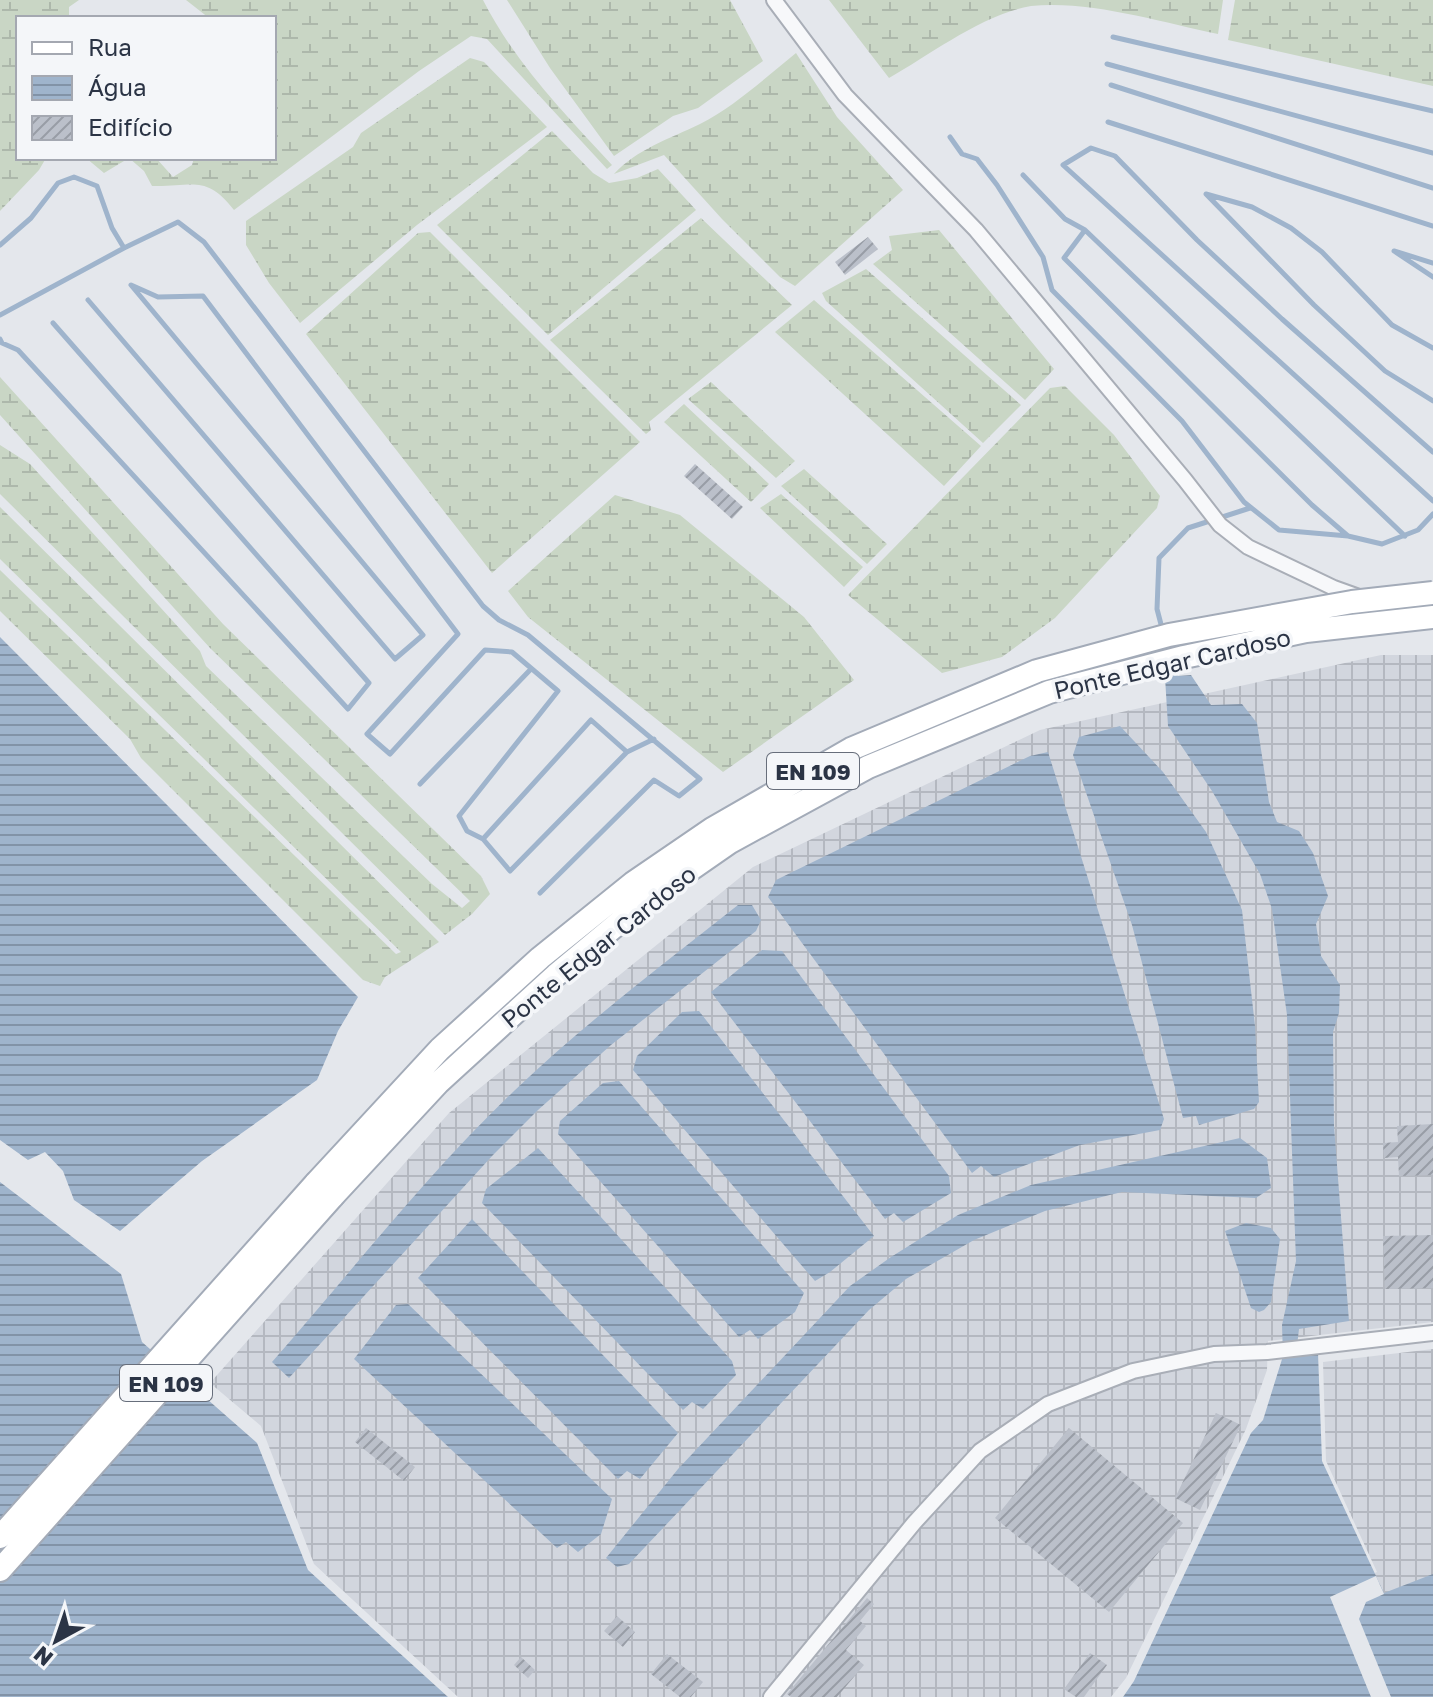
<svg xmlns="http://www.w3.org/2000/svg" width="1433" height="1697" viewBox="0 0 1433 1697" font-family="'Golos Text',sans-serif">
<style>
.industrial{fill:url(#industrial-grid)}
.wetland{fill:url(#wetland-marsh)}
.water{fill:url(#water-rules)}
.pier{fill:#e4e7ec}
.lines{fill:none;stroke-linecap:round;stroke-linejoin:round}
.stream{stroke:#9fb4cc;stroke-width:5}
.building{fill:url(#building-hatch)}
.minor-casing{stroke:#a9aeb7;stroke-width:18}
.primary-casing{stroke:#a3abb8;stroke-width:26}
.minor{stroke:#f7f8fa;stroke-width:14}
.primary{stroke:#fff;stroke-width:22}
.primary-bridge-casing{stroke:#a3abb8;stroke-width:26;stroke-linecap:butt}
.primary-bridge{stroke:#fff;stroke-width:22}
.labels{text-anchor:middle;dominant-baseline:central;stroke-width:7;stroke-linejoin:round;paint-order:stroke}
.shield{fill:#f4f6f9;stroke:#676e7b;stroke-width:2}
.shield-label{font-size:22px;font-weight:bold;fill:#2b3445}
.street-label{font-size:24px;fill:#2b3445;stroke:#f4f6f9}
</style>
<defs>
<pattern id="industrial-grid" width="8" height="8" patternUnits="userSpaceOnUse" patternTransform="scale(2)"><rect width="8" height="8" fill="#d2d6de"/><path d="M0 4h8M4 0v8" fill="none" stroke="#b4b8c0"/></pattern>
<pattern id="wetland-marsh" width="20" height="14" patternUnits="userSpaceOnUse" patternTransform="scale(2)"><rect width="20" height="14" fill="#c9d6c5"/><path d="M1 5h8M5 5V1M11 12h8M15 12V8" fill="none" stroke="#adb8ab"/></pattern>
<pattern id="water-rules" width="6" height="5" patternUnits="userSpaceOnUse" patternTransform="scale(2)"><rect width="6" height="5" fill="#9fb4cc"/><path d="M0 2.5h6" fill="none" stroke="#8293a7"/></pattern>
<pattern id="building-hatch" width="6" height="6" patternUnits="userSpaceOnUse" patternTransform="scale(2)"><rect width="6" height="6" fill="#bbc0ca"/><path d="M-1 1l2-2M0 6l6-6M5 7l2-2" fill="none" stroke="#989da6"/></pattern>
</defs>
<rect width="100%" height="100%" fill="#e4e7ec"/>
<path class="industrial" d="M1381 655H1433V1322L1268 1341 1267 1370 1246 1429 1126 1678 1111 1697H458L314 1564 261 1426 210 1383 449 1113 753 867 1040 730Z
M1433 1349V1697L1291 1609 1377 1572 1326 1461 1323 1362Z"/>
<path class="wetland" d="M0 0H79L69 7V18H18V158H46L39 170 0 211Z
M186 0H483C515 63 564 113 612 165L607 169 487 39 471 36 419 71 234 210C206 174 193 187 152 186L144 171 129 158 104 173 86 158H156L173 177 192 165 194 158H274V18H209Z
M507 0H730L763 61 698 108 673 116 614 156 550 68Z
M829 0H1223L1218 34C1160 22 1090 0 1031 6 983 14 931 54 889 78Z
M1235 0H1433V86L1228 40Z
M796 53 837 117 903 190 795 286 780 277 722 219 664 155 614 174C637 149 669 139 700 124 735 106 765 78 796 53Z
M470 58 484 62 547 127 417 225 300 323 269 283 246 245V221L353 147 361 133Z
M552 131 593 173 609 183 637 178 658 169 696 210 548 335 437 225Z
M701 218 792 305 649 422 651 430 646 434 550 340Z
M939 230 1054 369 1025 400 873 264 892 250 889 236Z
M430 232 640 442 492 573 306 334 418 233Z
M866 269 1021 405 983 443 826 301 822 293Z
M814 300 981 446 944 486 775 332Z
M0 377 223 624 481 876 490 894 472 914 445 935 0 494V445L30 464 200 651 206 666 432 884 462 908 470 901 210 648 0 415Z
M711 382 795 461 776 478 688 399Z
M1065 386 1114 435 1160 496 1157 508 1055 618 1002 657 942 673 848 595 1050 388Z
M684 404 769 484 751 502 664 422Z
M804 469 887 544 867 564 781 486Z
M781 494 863 567 844 587 760 508Z
M615 495 680 515 804 617 854 680 723 772 528 617 508 591Z
M0 507 439 942 385 977 380 986 363 980 141 758 130 739 0 611V570L396 954 401 952 0 559Z"/>
<path class="water" d="M0 637 358 997 338 1031 317 1080 202 1161 120 1231 74 1200 63 1171 45 1152 28 1160 0 1140Z
M1191 675 1211 705 1242 704 1257 723 1269 802 1277 822 1299 831 1313 853 1328 896 1316 924 1321 956 1340 985 1339 1013 1333 1032 1334 1126 1349 1321 1299 1329 1296 1354 1318 1353 1322 1461 1384 1593 1433 1574V1697H1123L1134 1681 1251 1433 1263 1420 1283 1356 1282 1325 1296 1261 1287 1015 1272 909 1260 874 1212 791 1168 726 1165 677Z
M1120 726 1163 772 1206 832 1242 910 1255 1026 1259 1102 1254 1109 1199 1125 1196 1116 1183 1118 1132 925 1073 755 1079 737Z
M1048 752 1164 1119 1160 1130 1080 1145 994 1177 981 1166 972 1173 768 897 776 880 1030 756Z
M738 905H752L761 920 756 931 611 1045 538 1110 493 1155 289 1378 272 1362C352 1271 427 1174 514 1091 584 1024 662 965 738 905Z
M762 950 782 951 949 1176 951 1193 903 1222 894 1213 885 1219 711 992Z
M699 1011 874 1236 830 1272 815 1281 633 1070 637 1056 682 1012Z
M619 1081 804 1293 795 1312 758 1339 750 1330 739 1337 558 1134 560 1121 603 1083Z
M1240 1138 1267 1158 1271 1188 1256 1198 1122 1192 1045 1211 974 1240 906 1279 869 1310 629 1564 617 1567 606 1558 678 1469 850 1286 891 1257 958 1215 1031 1185Z
M538 1148 732 1361 736 1375 703 1409 692 1402 683 1410 482 1203 486 1189Z
M0 1182 121 1274 142 1342 257 1443 308 1570 448 1697H0Z
M472 1219 678 1433 640 1479 627 1471 618 1479 418 1278Z
M1246 1223 1271 1228 1280 1239 1271 1302 1264 1310 1259 1312 1251 1308 1225 1231Z
M408 1304 612 1499 601 1534 578 1552 566 1542 557 1548 354 1359 396 1305Z"/>
<path class="pier" d="M1376 1576 1384 1594 1366 1602 1359 1619 1391 1697H1371L1330 1597Z"/>
<g class="lines">
<path class="stream" d="M1113 37 1433 111
M1107 64 1433 153
M1111 85 1433 188
M1108 122 1433 226
M950 137 962 154 977 159 997 185 1043 257 1052 290 1182 421 1244 502 1279 530 1348 536 1312 505 1064 258 1085 230
M1023 175 1065 219 1085 230 1405 536
M0 245 31 218 58 183 74 177 97 186 112 228 124 248
M1433 263 1394 251 1433 277
M88 300 395 659 423 635 131 285 158 297 203 296 458 634 367 734 390 754 485 650 512 652 558 691 459 816 467 831 483 839 591 720 627 752
M0 315 124 248 178 222 204 242 483 606 499 620 528 635 700 779 679 796 654 780 540 893
M0 339 2 343 18 350 348 709 369 683 53 323
M1433 348 1392 325 1322 252 1291 228 1252 207 1206 194 1314 305 1385 371 1433 401
M1433 452 1282 319 1197 240 1115 156 1091 148 1063 165 1433 501
M1348 536 1382 544 1418 530 1433 514
M1163 632 1157 609 1159 558 1188 528 1250 508
M1172 665 1175 676
M420 784 530 670
M483 839 510 871 627 752 654 739"/>
</g>
<path class="building" d="M868 237 878 249 845 275 835 262Z
M695 464 743 507 732 519 684 476Z
M1433 1124V1175L1399 1176 1398 1157 1384 1158 1383 1143 1398 1142 1397 1126Z
M1433 1235V1288L1385 1289 1383 1236Z
M1216 1413 1241 1425 1200 1510 1175 1498Z
M366 1428 415 1467 404 1481 355 1442Z
M1069 1428 1183 1523 1109 1612 995 1518Z
M867 1598 874 1604 860 1621 866 1626 846 1650 864 1665 837 1697H791L787 1694Z
M617 1616 635 1632 623 1647 604 1631Z
M1090 1653 1107 1665 1084 1697H1076L1064 1689Z
M667 1654 703 1682 691 1697H680L651 1674Z
M521 1657 535 1670 528 1678 514 1665Z"/>
<g class="lines">
<g class="minor-casing">
<path id="minor" d="M774 0 845 95 976 230 1185 480 1220 525 1248 547 1334 588 1412 616
M771 1697 914 1523 980 1451 1048 1404 1133 1371 1214 1354 1267 1352 1433 1333"/>
</g>
<g class="primary-casing">
<path id="primary" d="M0 1537 316 1183
M0 1570 333 1196"/>
</g>
<use href="#minor" class="minor"/>
<use href="#primary" class="primary"/>
<g class="primary-bridge-casing">
<path id="primary-bridge" d="M316 1183 440 1049 540 958 633 883 712 829 851 749 1037 671 1169 635 1352 602 1433 593
M333 1196 438 1083 556 975 645 901 730 842 868 767 1049 692 1184 657 1306 631 1433 617"/>
</g>
<use href="#primary-bridge" class="primary-bridge"/>
</g>
<g class="labels">
<g class="shield">
<rect x="767" y="753" width="92" height="36" rx="6"/>
<rect x="120" y="1365" width="92" height="36" rx="6"/>
</g>
<g class="shield-label">
<text x="813" y="771">EN 109</text>
<text x="166" y="1383">EN 109</text>
</g>
<g class="street-label">
<text transform="translate(1172 663) rotate(-13)">Ponte Edgar Cardoso</text>
<text transform="translate(598 946) rotate(-39)">Ponte Edgar Cardoso</text>
</g>
</g>
<rect x="16" y="16" width="260" height="144" fill="#f4f6f9" stroke="#a4a8b1" stroke-width="2"/>
<rect x="32" y="42" width="40" height="12" fill="#ffffff" stroke="#a4a8b1" stroke-width="2"/>
<text x="88" y="56" font-size="24" fill="#2b3445">Rua</text>
<rect x="32" y="76" width="40" height="24" fill="url(#water-rules)" stroke="#a4a8b1" stroke-width="2"/>
<text x="88" y="96" font-size="24" fill="#2b3445">Água</text>
<rect x="32" y="116" width="40" height="24" fill="url(#building-hatch)" stroke="#a4a8b1" stroke-width="2"/>
<text x="88" y="136" font-size="24" fill="#2b3445">Edifício</text>
<g transform="translate(56 1641) rotate(220)" stroke="#f4f6f9" stroke-width="6" paint-order="stroke">
<path d="M0-6L14 30L0 20L-14 30Z" fill="#2b3445"/>
<text y="-12" font-size="22" font-weight="bold" text-anchor="middle" fill="#2b3445">N</text>
</g>
</svg>
